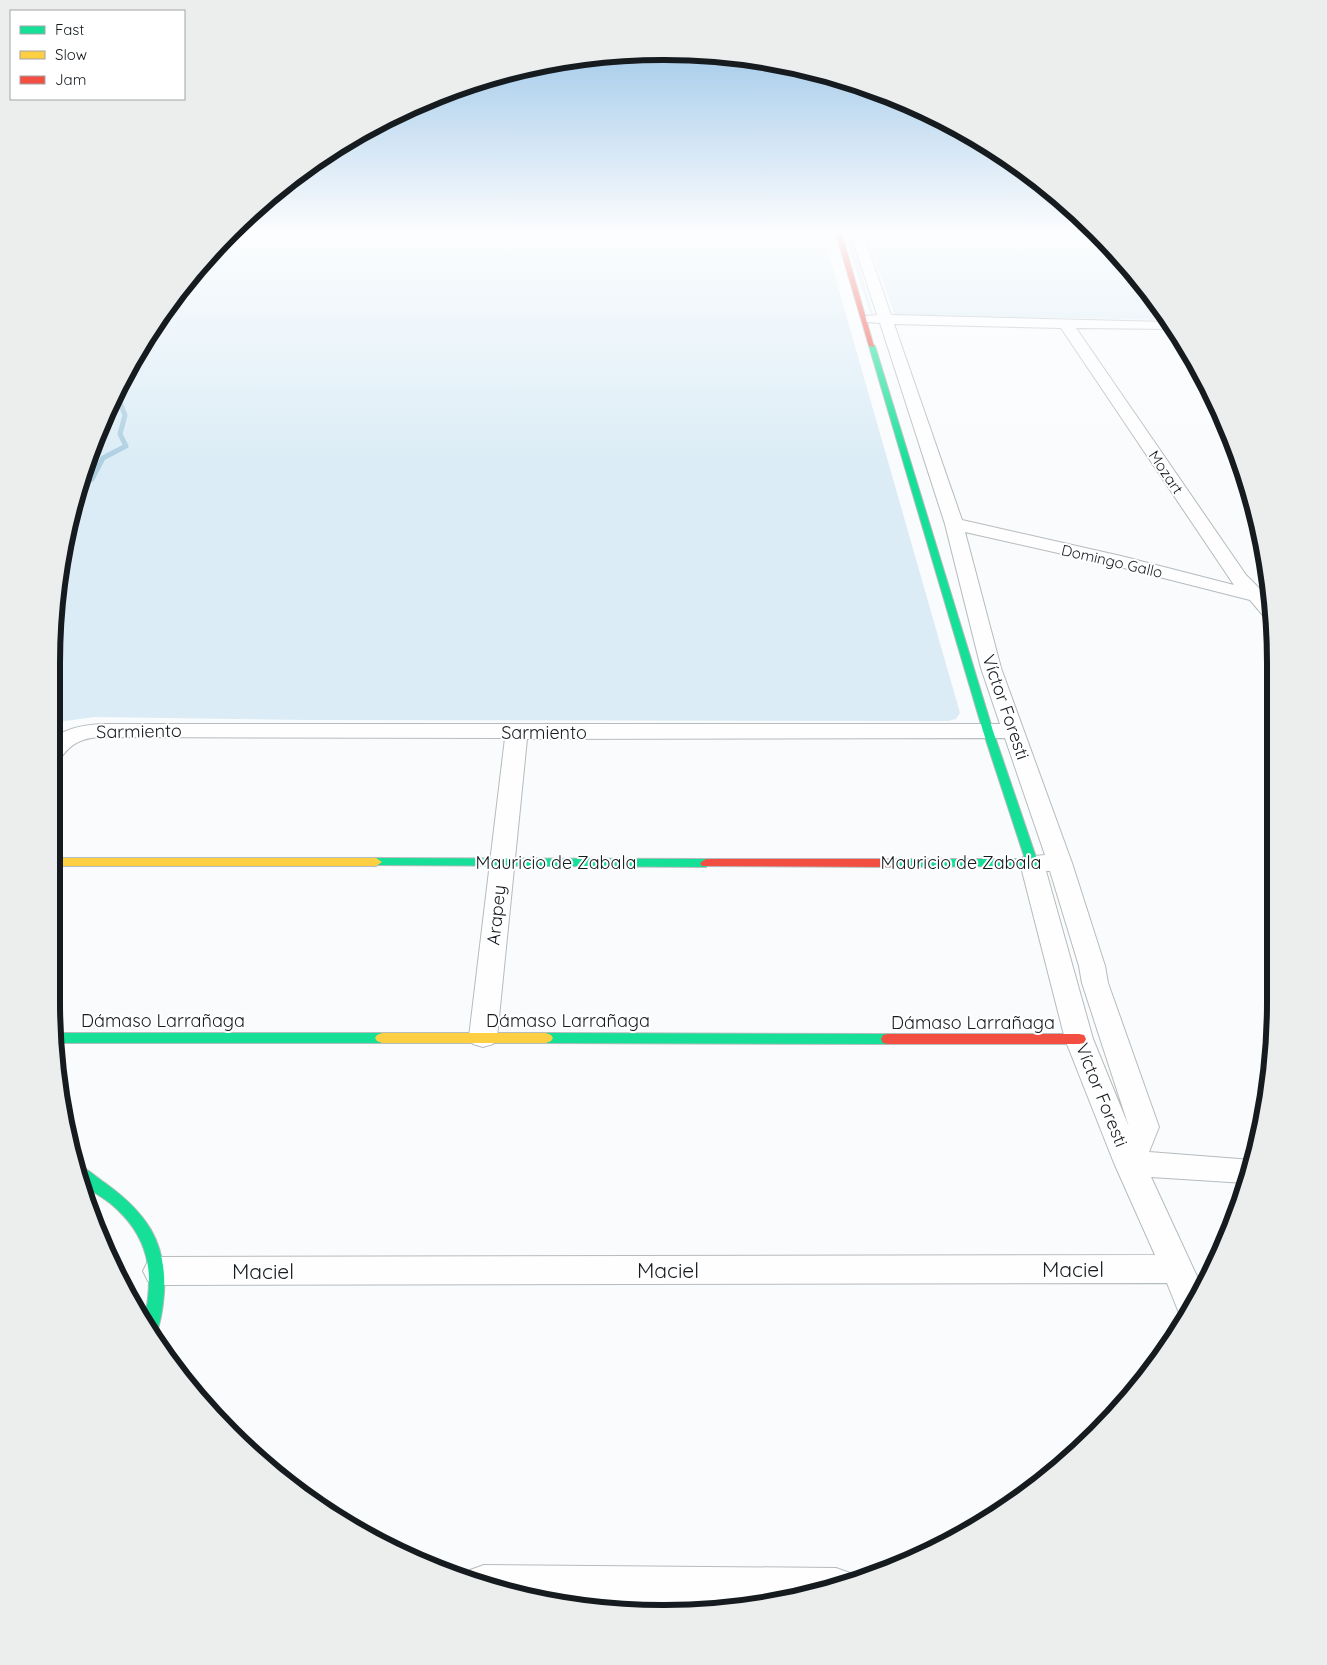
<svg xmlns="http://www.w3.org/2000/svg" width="1327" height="1665" viewBox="0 0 1327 1665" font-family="Quicksand,sans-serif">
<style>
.green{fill:#dbecf6}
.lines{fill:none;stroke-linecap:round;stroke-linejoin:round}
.stream-far1{stroke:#adcfe1;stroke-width:4}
.stream{stroke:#adcfe1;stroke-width:5}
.street-casing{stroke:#b6bbbd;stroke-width:2}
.fast-casing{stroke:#b6bbbd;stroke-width:2}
.slow-casing{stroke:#b6bbbd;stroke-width:2}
.jam-casing{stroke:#b6bbbd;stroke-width:2}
.street{fill:#fefeff;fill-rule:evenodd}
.fast{fill:#16e098;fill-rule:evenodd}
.slow{fill:#ffcf43;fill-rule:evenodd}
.jam{fill:#f24e42;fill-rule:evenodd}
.labels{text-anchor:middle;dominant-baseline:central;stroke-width:4;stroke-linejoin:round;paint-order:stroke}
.far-street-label{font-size:15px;fill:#151b1f;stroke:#fff}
.street-label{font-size:18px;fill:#151b1f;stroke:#fff}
.near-street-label{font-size:21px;fill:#151b1f;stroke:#fff}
.rim{fill:none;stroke:#151b1f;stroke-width:6}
</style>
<rect width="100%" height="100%" fill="#f9fbfc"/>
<path class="green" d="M234 231H822L960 713 956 719 948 721 307 720 94 717 65 721 52 726 53 624 84 466 133 358 203 260Z
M843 231H850L873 314 870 313Z
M864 231H1093L1124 260 1167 320 895 315Z"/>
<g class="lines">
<path class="stream-far1" d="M117 394 119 399"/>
<path class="stream" d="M79 489 92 479 103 458 126 446 120 434 125 415 118 398"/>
<g class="street-casing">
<path id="street" d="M850 231H862L891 315 1168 322 1174 329 1076 328 1246 575 1269 598 1273 621 1266 619 1250 600 1120 567 965 532 1001 668 1072 863 1105 966 1108 983 1159 1127 1149 1152 1252 1160 1245 1183 1151 1177 1201 1285 1183 1315 1179 1313 1167 1283 159 1285 148 1281 143 1271 148 1261 159 1257 1155 1255 1114 1163 1065 1039 1020 863 1023 857 1045 855 1005 738 527 739 497 1037 493 1044 483 1047 473 1044 469 1037 505 738 101 737C82 738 71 743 60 759L52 761V739C66 728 84 725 101 724H1000L981 668 945 524 880 323 866 322 864 319 866 316 877 315ZM894 324 1061 328 1234 585 1121 556 962 520ZM1046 871H1050L1079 966 1082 983 1129 1127 1093 1039Z
M484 1565 836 1568 850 1573 852 1580 822 1593 727 1605 591 1604 505 1593 468 1577 470 1570Z"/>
</g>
<g class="fast-casing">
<path id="fast" d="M872 344 875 346 993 731 1038 863 1036 866 891 867 885 863 891 859H1025L983 731 869 346Z
M376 858 706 859 712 863 706 867 372 865 370 862Z
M55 1033H382L387 1035 389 1038 387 1041 382 1043H57Z
M546 1033 888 1034 893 1035 895 1039 893 1043 888 1044 546 1043 541 1041 539 1038 541 1035Z
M76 1164C87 1168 96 1177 105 1183 145 1212 167 1241 164 1293 163 1306 161 1322 156 1334L154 1335 144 1321C155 1273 150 1236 110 1203 101 1196 89 1190 82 1182 78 1178 76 1170 74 1165Z"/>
</g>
<g class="slow-casing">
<path id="slow" d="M52 858H376L382 862 376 866H52Z
M382 1033H546L551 1035 553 1038 551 1041 546 1043H382L377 1041 375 1038 377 1035Z"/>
</g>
<g class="jam-casing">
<path id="jam" d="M835 231H841L874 347 869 346Z
M706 859H891L897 863 891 867 702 866 700 863Z
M888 1034H1079L1084 1035 1086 1039 1084 1043 1079 1044H888L883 1043 881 1039 883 1035Z"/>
</g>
<use href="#street" class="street"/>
<use href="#fast" class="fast"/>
<use href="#slow" class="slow"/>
<use href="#jam" class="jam"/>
</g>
<linearGradient id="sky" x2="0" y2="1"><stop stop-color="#90bfe5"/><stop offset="0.5" stop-color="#fcfdfe"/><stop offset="1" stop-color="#fcfdfe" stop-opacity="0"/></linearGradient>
<rect width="1327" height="465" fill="url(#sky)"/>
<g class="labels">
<g class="far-street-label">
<text transform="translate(1166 472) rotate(56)">Mozart</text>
<text transform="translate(1112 561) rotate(13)">Domingo Gallo</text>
</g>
<g class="street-label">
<text transform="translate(1006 707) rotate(71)">Víctor Foresti</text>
<text transform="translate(139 731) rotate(-1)">Sarmiento</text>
<text x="544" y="732">Sarmiento</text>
<text x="556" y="862">Mauricio de Zabala</text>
<text x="961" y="862">Mauricio de Zabala</text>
<text transform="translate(496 915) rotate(-84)">Arapey</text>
<text x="163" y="1020">Dámaso Larrañaga</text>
<text x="568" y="1020">Dámaso Larrañaga</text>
<text x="973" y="1022">Dámaso Larrañaga</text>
<text transform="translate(1102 1095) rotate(68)">Víctor Foresti</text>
</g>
<g class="near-street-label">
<text x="1073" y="1269">Maciel</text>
<text x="668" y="1270">Maciel</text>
<text x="263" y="1271">Maciel</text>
</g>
</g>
<path d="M0 0H1327V1665H0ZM663 60H664A603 603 0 0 1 1267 663V1002A603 603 0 0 1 664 1605H663A603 603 0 0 1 60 1002V663A603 603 0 0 1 663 60Z" fill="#eceded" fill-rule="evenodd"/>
<path class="rim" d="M663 60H664A603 603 0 0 1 1267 663V1002A603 603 0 0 1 664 1605H663A603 603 0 0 1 60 1002V663A603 603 0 0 1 663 60Z"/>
<rect x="10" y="10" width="175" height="90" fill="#ffffff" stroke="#a1a4a5"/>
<rect x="20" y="26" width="25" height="8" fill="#16e098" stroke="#a1a4a5"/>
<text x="55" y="35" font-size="15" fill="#151b1f">Fast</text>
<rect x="20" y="51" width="25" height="8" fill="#ffcf43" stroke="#a1a4a5"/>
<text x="55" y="60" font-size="15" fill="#151b1f">Slow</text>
<rect x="20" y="76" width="25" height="8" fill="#f24e42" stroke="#a1a4a5"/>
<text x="55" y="85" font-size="15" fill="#151b1f">Jam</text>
</svg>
